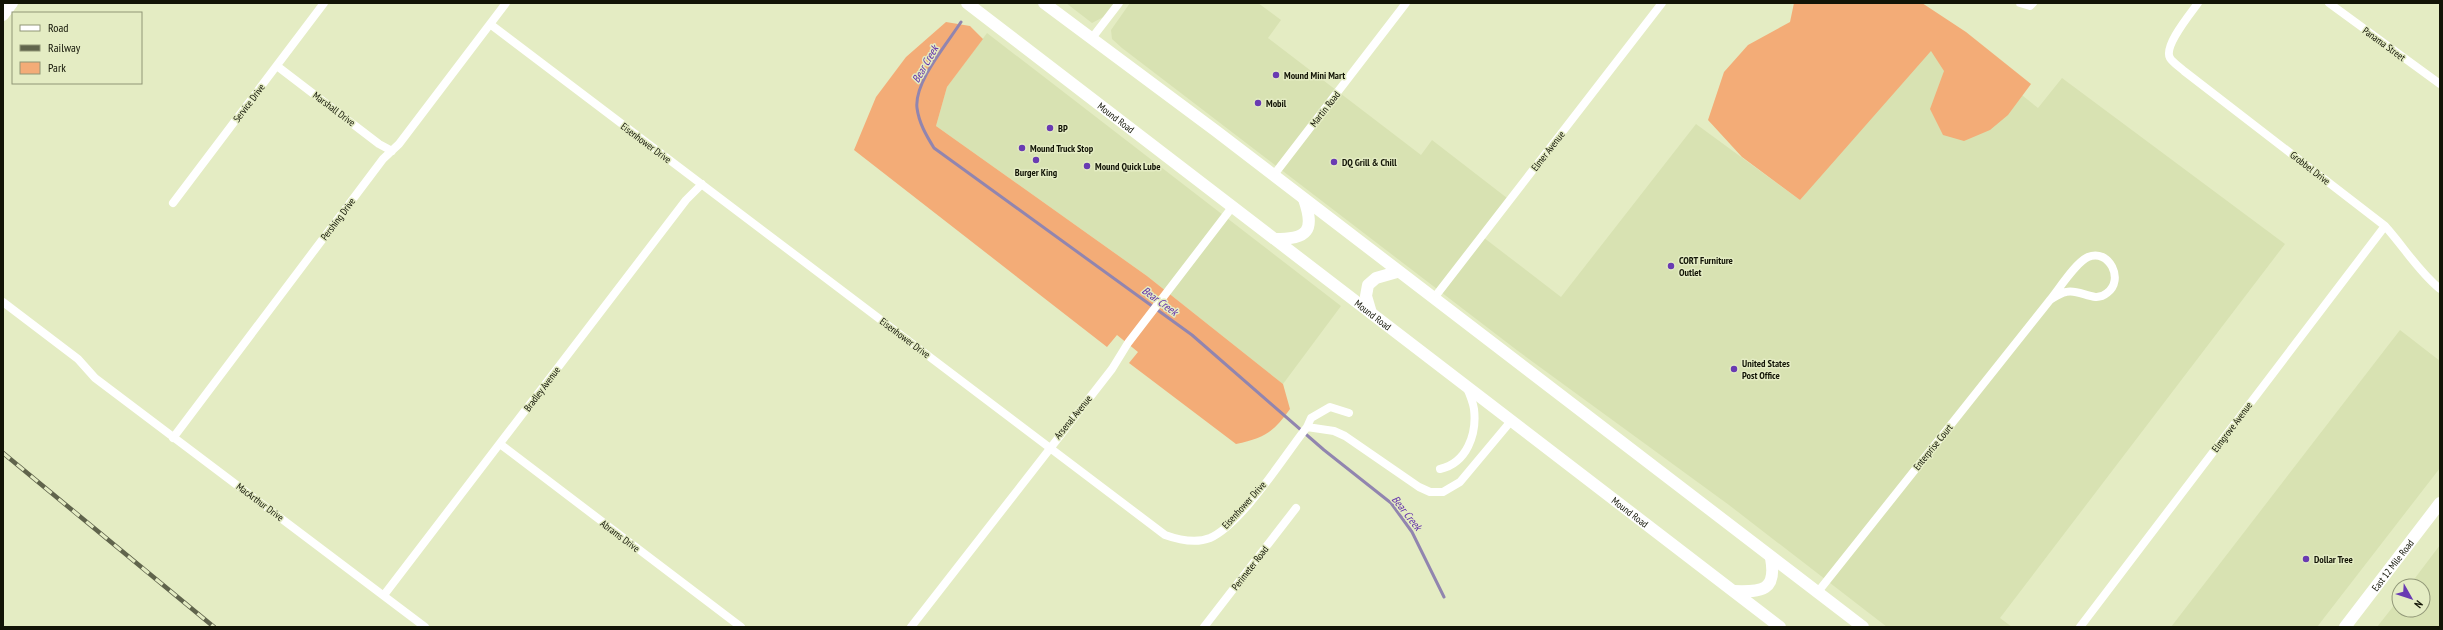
<svg xmlns="http://www.w3.org/2000/svg" width="2443" height="630" viewBox="0 0 2443 630" font-family="'PT Sans Narrow',sans-serif">
<style>
.built{fill:#d8e2b2}
.green{fill:#f3ac77}
.lines{fill:none;stroke-linecap:round;stroke-linejoin:round}
.stream{stroke:#9185af;stroke-width:3}
.minor{stroke:#fff;stroke-width:8}
.secondary{stroke:#fff;stroke-width:12}
.rail-casing{stroke:#60644c;stroke-width:4.5}
.rail{stroke:#e4ecc3;stroke-width:3;stroke-dasharray:9;stroke-linecap:butt}
.poi-dot{fill:#693bb2;stroke:#e4ecc3;stroke-width:1.5}
.labels{text-anchor:middle;dominant-baseline:central;stroke-width:3;stroke-linejoin:round;paint-order:stroke}
.street-label{font-size:10px;fill:#121406;stroke:#e4ecc3}
.poi-label{font-size:10px;font-weight:bold;fill:#121406;stroke:#e4ecc3;text-anchor:start}
.water-label{font-size:11px;font-style:italic;fill:#622fac;stroke:#e4ecc3}
</style>
<rect width="100%" height="100%" fill="#e4ecc3"/>
<path class="built" d="M1066 3H1116L1107 15 1092 23Z
M1130 3H1258L1281 20 1268 38 1421 155 1432 140 1507 198 1479 234 1561 297 1696 124 1800 200 1937 27 2038 108 2062 78 2285 244 2000 618 2012 627H1887L1729 505 1518 351 1122 48 1112 39 1111 30Z
M987 33 1341 306 1283 384 1147 276 936 126 947 87Z
M2400 330 2440 361V468L2317 627H2171Z
M2440 545V627H2377L2399 599V610H2423V586H2409Z"/>
<path class="green" d="M1794 3H1922L1966 32 2031 84 2008 115 1990 130 1964 141 1943 135 1930 109 1944 71 1931 51 1800 200 1742 157 1708 120 1724 72 1748 45 1790 22Z
M946 22 970 26 983 39 947 87 936 126 1147 276 1283 384 1290 409C1273 433 1264 438 1236 444L1129 363 1138 352 1117 335 1107 347 854 150 876 97 906 57Z"/>
<g class="lines">
<path class="stream" d="M961 22C947 44 914 82 917 108 919 123 926 135 934 148L1192 335 1324 450 1391 503 1412 532 1444 597"/>
<path class="minor" d="M2020 3 2030 6 2033 3
M2198 3C2191 13 2163 46 2170 58 2173 63 2180 67 2184 71L2385 226C2404 247 2418 271 2440 289
M2329 3 2440 84
M490 24 1165 535C1179 540 1195 544 1210 538 1242 524 1284 456 1307 427L1311 418 1330 407 1349 413
M1092 38 1119 3
M277 66 379 144 392 151
M1273 176 1406 3
M173 203 324 3
M1434 298 1662 3
M3 302 78 359 95 378 425 627
M1307 427 1334 431 1345 436 1419 487 1430 492H1443L1460 482 1511 421
M173 438 383 159 399 144 506 3
M500 444 741 627
M1440 469C1467 463 1477 434 1474 409 1473 402 1470 395 1467 388
M1817 593 2050 300C2059 289 2076 262 2088 257 2109 248 2125 280 2107 293 2094 304 2080 288 2066 292 2060 293 2055 297 2050 300
M384 595 686 200 702 184
M911 627 1112 369 1128 343 1233 206
M1204 627 1296 508
M2080 627 2385 226"/>
<g class="secondary">
<path id="s1" d="M967 3 1780 627"/>
<path d="M1044 3 1216 131 1863 627"/>
<path d="M3 15 12 3"/>
<path d="M1275 239C1308 239 1315 231 1304 199"/>
<path d="M1371 313 1366 296 1368 285 1376 278 1397 272"/>
<path d="M1734 591C1762 592 1777 591 1771 558"/>
<path id="s2" d="M2345 627 2440 503"/>
</g>
<g class="rail-casing">
<path id="rail" d="M3 453 214 627"/>
</g>
<use href="#rail" class="rail"/>
</g>
<g class="poi-dot">
<circle cx="1276" cy="75" r="4"/>
<circle cx="1258" cy="103" r="4"/>
<circle cx="1050" cy="128" r="4"/>
<circle cx="1022" cy="148" r="4"/>
<circle cx="1036" cy="160" r="4"/>
<circle cx="1334" cy="162" r="4"/>
<circle cx="1087" cy="166" r="4"/>
<circle cx="1671" cy="266" r="4"/>
<circle cx="1734" cy="369" r="4"/>
<circle cx="2306" cy="559" r="4"/>
</g>
<g class="labels">
<g class="street-label">
<text transform="translate(2384 44) rotate(36)">Panama Street</text>
<text transform="translate(249 103) rotate(-53)">Service Drive</text>
<text transform="translate(334 109) rotate(37)">Marshall Drive</text>
<text transform="translate(1325 109) rotate(-52)">Martin Road</text>
<text stroke="none"><textPath href="#s1" startOffset="188">Mound Road</textPath></text>
<text transform="translate(646 143) rotate(37)">Eisenhower Drive</text>
<text transform="translate(1548 151) rotate(-52)">Elmer Avenue</text>
<text transform="translate(2310 168) rotate(38)">Grobbel Drive</text>
<text transform="translate(338 219) rotate(-53)">Pershing Drive</text>
<text stroke="none"><textPath href="#s1" startOffset="512">Mound Road</textPath></text>
<text transform="translate(905 338) rotate(37)">Eisenhower Drive</text>
<text transform="translate(542 389) rotate(-53)">Bradley Avenue</text>
<text transform="translate(1073 417) rotate(-51)">Arsenal Avenue</text>
<text transform="translate(2232 427) rotate(-53)">Elmgrove Avenue</text>
<text transform="translate(1933 447) rotate(-51)">Enterprise Court</text>
<text transform="translate(260 502) rotate(37)">MacArthur Drive</text>
<text transform="translate(1244 505) rotate(-48)">Eisenhower Drive</text>
<text stroke="none"><textPath href="#s1" startOffset="836">Mound Road</textPath></text>
<text transform="translate(620 536) rotate(37)">Abrams Drive</text>
<text stroke="none"><textPath href="#s2" startOffset="78">East 12 Mile Road</textPath></text>
<text transform="translate(1250 568) rotate(-52)">Perimeter Road</text>
</g>
<g class="poi-label">
<text x="1284" y="75">Mound Mini Mart</text>
<text x="1266" y="103">Mobil</text>
<text x="1058" y="128">BP</text>
<text x="1030" y="148">Mound Truck Stop</text>
<text x="1342" y="162">DQ Grill &amp; Chill</text>
<text x="1095" y="166">Mound Quick Lube</text>
<text x="1036" y="172" text-anchor="middle">Burger King</text>
<text x="1679" y="260">CORT Furniture<tspan x="1679" dy="12">Outlet</tspan></text>
<text x="1742" y="363">United States<tspan x="1742" dy="12">Post Office</tspan></text>
<text x="2314" y="559">Dollar Tree</text>
</g>
<g class="water-label">
<text transform="translate(925 64) rotate(-60)">Bear Creek</text>
<text transform="translate(1160 301) rotate(36)">Bear Creek</text>
<text transform="translate(1407 513) rotate(52)">Bear Creek</text>
</g>
</g>
<rect width="2443" height="630" fill="none" stroke="#121406" stroke-width="8"/>
<rect x="12" y="12" width="130" height="72" fill="#e4ecc3" stroke="#909677"/>
<rect x="20" y="25" width="20" height="6" fill="#ffffff" stroke="#909677"/>
<text x="48" y="32" font-size="12" fill="#121406">Road</text>
<rect x="20" y="45" width="20" height="6" fill="#60644c" stroke="#909677"/>
<text x="48" y="52" font-size="12" fill="#121406">Railway</text>
<rect x="20" y="62" width="20" height="12" fill="#f3ac77" stroke="#909677"/>
<text x="48" y="72" font-size="12" fill="#121406">Park</text>
<g transform="translate(2411 598) rotate(129)"><circle r="19" fill="#e4ecc3" stroke="#909677"/>
<path d="M0-3L7 15L0 10L-7 15Z" fill="#693bb2"/>
<text y="-6" font-size="11" font-weight="bold" text-anchor="middle" fill="#121406">N</text>
</g>
</svg>
